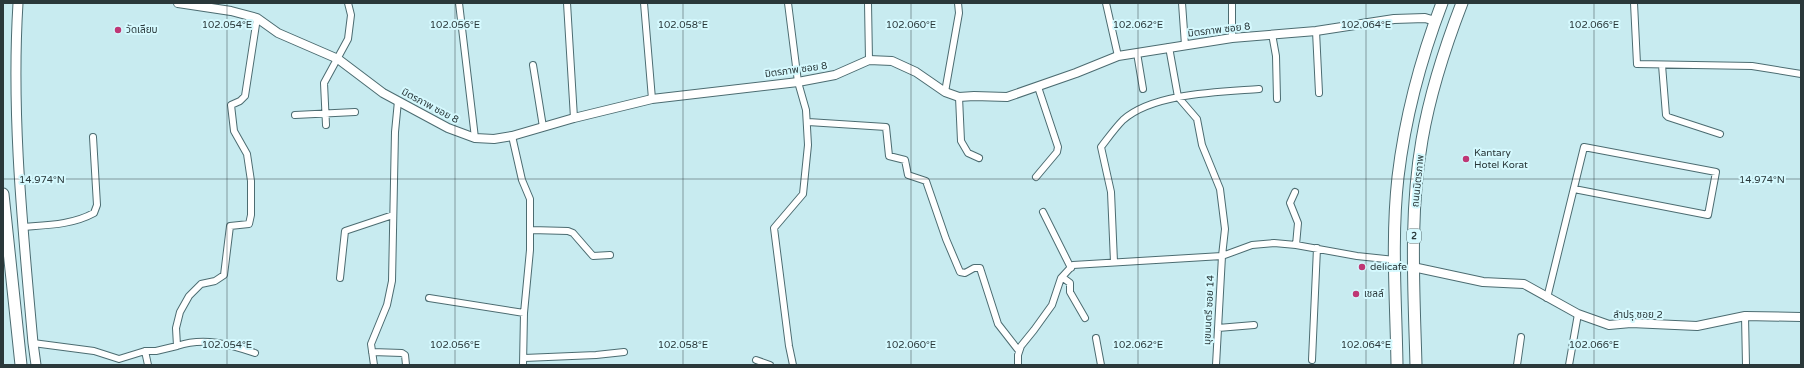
<svg xmlns="http://www.w3.org/2000/svg" width="1804" height="368" viewBox="0 0 1804 368" font-family="'Varela Round','Noto Sans Thai',sans-serif">
<style>
.lines{fill:none;stroke-linecap:round;stroke-linejoin:round}
.minor-casing{stroke:#4c6c71;stroke-width:8}
.tertiary-casing{stroke:#4c6c71;stroke-width:10}
.secondary-casing{stroke:#4c6c71;stroke-width:11}
.trunk-casing{stroke:#4c6c71;stroke-width:13}
.minor{stroke:#fff;stroke-width:6}
.tertiary{stroke:#fff;stroke-width:8}
.secondary{stroke:#fff;stroke-width:9}
.trunk{stroke:#fff;stroke-width:11}
.ticks{fill:none;stroke:#2a383a;stroke-width:1;stroke-opacity:0.45}
.poi-dot{fill:#bf3775;stroke:#d5f9fe;stroke-width:1.5}
.labels{text-anchor:middle;dominant-baseline:central;stroke-width:4;stroke-linejoin:round;paint-order:stroke}
.shield{fill:#d5f9fe;stroke:#5d7275;stroke-width:1}
.shield-label{font-size:9px;font-weight:bold;fill:#2a383a}
.poi-label{font-size:10px;fill:#2a383a;stroke:#d5f9fe;text-anchor:start}
.street-label{font-size:10px;fill:#2a383a;stroke:#d5f9fe}
.ticks-label{font-size:10px;text-anchor:middle;fill:#2a383a;stroke:#d5f9fe;stroke-width:4;stroke-linejoin:round;paint-order:stroke}
</style>
<rect width="100%" height="100%" fill="#c8ebf0"/>
<g class="lines">
<g class="minor-casing">
<path id="minor" d="M459 3 475 138
M567 3 574 118
M644 3 652 99
M788 3 798 82 806 110 808 145 803 194 774 228 789 346 793 365
M868 3 869 60
M1106 3 1118 56
M1182 3 1185 45
M1634 3 1637 64 1752 66 1801 74
M1316 31 1319 93
M1272 34 1276 56 1277 99
M1232 38V3
M1169 47 1178 97 1197 119 1202 145 1220 189 1225 229 1222 256 1216 365
M1137 53 1143 89
M533 65 543 127
M1662 65 1666 115 1668 117 1720 134
M945 92 959 13 958 3
M959 97 961 141 968 153 979 158
M295 115 355 112
M808 122 886 127 889 156 905 160 908 175 926 181 946 239 960 272 965 273 974 268H980L998 324 1019 351
M326 125 324 83 348 39 351 15 348 3
M512 136 522 180 530 199V250L524 313 523 365
M1036 177 1057 152 1058 147 1038 87
M1295 192 1290 203 1298 223 1296 245
M1043 212 1071 268
M22 227C47 225 72 225 94 213L97 205 93 137
M531 230 568 231 573 233 593 256 610 255
M1114 262 1111 192 1101 147C1108 138 1115 128 1123 120 1153 93 1219 92 1259 89
M1062 277 1070 283V292L1085 318
M340 278 345 231 393 215
M429 298 524 313
M1547 298 1584 147 1716 172 1708 215 1574 189
M1745 316 1746 365
M1218 328 1254 325
M1096 338 1101 365
M33 343 94 351 119 359 145 351H156L177 346 176 328 180 312 189 296 201 284 215 281 224 275 230 226 249 224 251 215V181L247 154 234 131 231 105 240 101 245 96 257 18
M177 346C204 337 229 344 255 353
M145 351 148 365
M372 352 402 353 405 355 406 365
M524 358 596 355 624 352
M756 360 770 365
M1312 360 1317 248
M374 365 371 344 387 305 392 281 395 132 398 101
M1018 365V355L1021 346 1034 330 1052 305 1061 278 1073 265 1222 256 1252 245 1274 243 1296 245 1357 256 1395 260
M1517 365 1521 337
M1569 365 1578 314"/>
</g>
<g class="tertiary-casing">
<path id="tertiary" d="M178 3 231 11 257 18 278 33 338 59 383 93 448 128 475 138 494 139 512 136 574 118 652 99 798 82 835 75 869 60 892 61 916 72 945 92 959 97 974 96 1007 97 1076 73 1118 56 1232 38 1316 31 1394 19 1425 18 1435 21
M1413 267 1483 282 1524 284 1578 314 1609 325 1631 323 1697 326 1745 316 1801 317"/>
</g>
<g class="secondary-casing">
<path id="secondary" d="M18 3C11 117 23 230 33 343L36 365"/>
</g>
<g class="trunk-casing">
<path id="trunk" d="M3 194 21 365
M1397 365C1396 302 1391 239 1398 177 1405 118 1421 58 1442 3
M1416 365C1414 290 1409 214 1422 140 1430 93 1445 47 1462 3"/>
</g>
<use href="#minor" class="minor"/>
<use href="#tertiary" class="tertiary"/>
<use href="#secondary" class="secondary"/>
<use href="#trunk" class="trunk"/>
</g>
<path class="ticks" d="M227 3V365M455 3V365M683 3V365M911 3V365M1138 3V365M1366 3V365M1594 3V365M3 179H1801"/>
<g class="poi-dot">
<circle cx="118" cy="30" r="4"/>
<circle cx="1466" cy="159" r="4"/>
<circle cx="1362" cy="267" r="4"/>
<circle cx="1356" cy="294" r="4"/>
</g>
<g class="labels">
<rect class="shield" x="1407" y="229" width="14" height="14" rx="3"/>
<g class="shield-label">
<text x="1414" y="236">2</text>
</g>
<g class="poi-label">
<text x="126" y="30">วัดเลียบ</text>
<text x="1474" y="153">Kantary<tspan x="1474" dy="12">Hotel Korat</tspan></text>
<text x="1370" y="267">delicafe</text>
<text x="1364" y="294">เชลล์</text>
</g>
<g class="street-label">
<text transform="translate(1219 30) rotate(-7)">มิตรภาพ ซอย 8</text>
<text transform="translate(796 70) rotate(-8)">มิตรภาพ ซอย 8</text>
<text transform="translate(430 106) rotate(28)">มิตรภาพ ซอย 8</text>
<text transform="translate(1418 181) rotate(-84)">ถนนมิตรภาพ</text>
<text transform="translate(1209 310) rotate(-87)">มุขมนตรี ซอย 14</text>
<text x="1638" y="315">ลำปรุ ซอย 2</text>
</g>
</g>
<g class="ticks-label">
<text x="227" y="28">102.054°E</text>
<text x="455" y="28">102.056°E</text>
<text x="683" y="28">102.058°E</text>
<text x="911" y="28">102.060°E</text>
<text x="1138" y="28">102.062°E</text>
<text x="1366" y="28">102.064°E</text>
<text x="1594" y="28">102.066°E</text>
<text x="42" y="183">14.974°N</text>
<text x="1762" y="183">14.974°N</text>
<text x="227" y="348">102.054°E</text>
<text x="455" y="348">102.056°E</text>
<text x="683" y="348">102.058°E</text>
<text x="911" y="348">102.060°E</text>
<text x="1138" y="348">102.062°E</text>
<text x="1366" y="348">102.064°E</text>
<text x="1594" y="348">102.066°E</text>
</g>
<rect width="1804" height="368" fill="none" stroke="#2a383a" stroke-width="8"/>
</svg>
